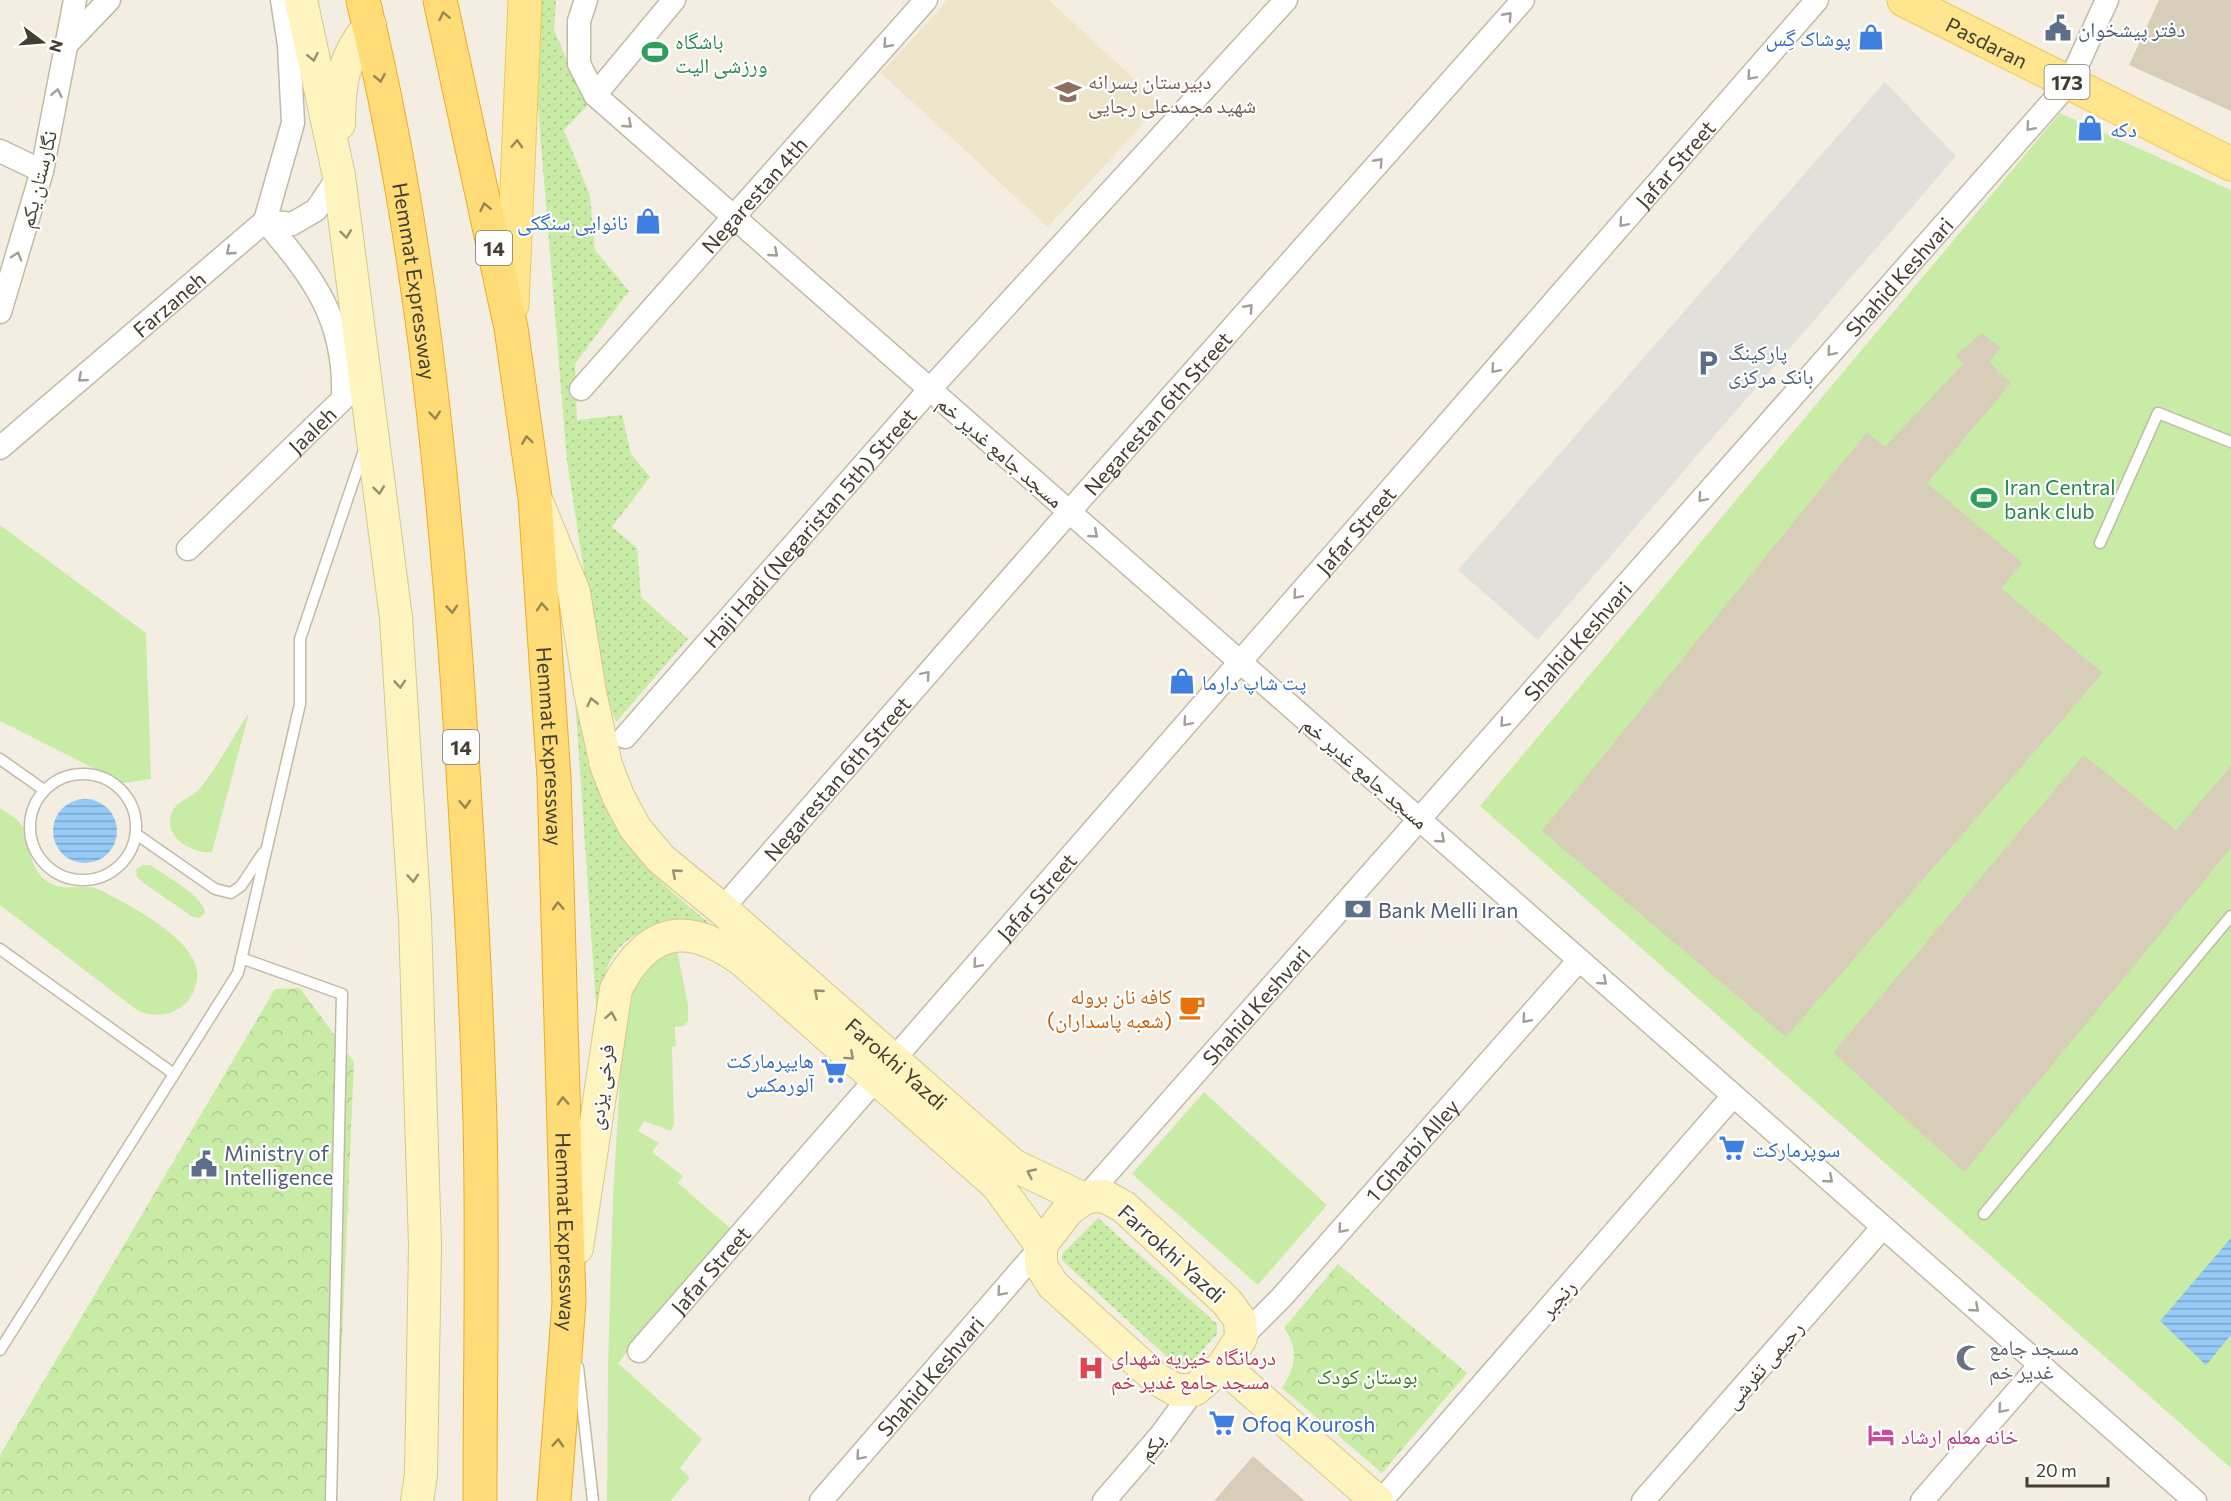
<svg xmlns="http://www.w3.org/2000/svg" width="2231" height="1501" viewBox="0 0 2231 1501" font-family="Commissioner,'Noto Naskh Arabic',sans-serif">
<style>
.education{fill:#ede5c9}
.grass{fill:url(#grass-dots)}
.park{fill:url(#park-crowns)}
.garden{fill:#c8eca5}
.parking{fill:#e2e0db}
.water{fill:url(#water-rules)}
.building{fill:#d8cdb9}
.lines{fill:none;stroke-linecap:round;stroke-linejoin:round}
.service-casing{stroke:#c1baa6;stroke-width:13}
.minor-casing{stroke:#c1baa6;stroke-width:25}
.secondary-casing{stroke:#d7c78c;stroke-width:34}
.primary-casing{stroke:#eec853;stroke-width:35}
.trunk-casing{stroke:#ecac22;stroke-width:35}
.service{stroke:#fff;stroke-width:10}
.minor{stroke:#fff;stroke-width:22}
.secondary{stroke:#fff3bf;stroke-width:32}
.primary{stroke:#ffe58e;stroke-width:33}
.trunk{stroke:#ffdc77;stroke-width:33}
.oneway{stroke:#988551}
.oneway2{stroke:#a29e98}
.oneway3{stroke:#988f71}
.oneway4{stroke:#98895b}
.labels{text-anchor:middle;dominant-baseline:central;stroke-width:4.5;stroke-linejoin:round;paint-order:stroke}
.shield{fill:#fff;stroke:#7c7870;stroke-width:1.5}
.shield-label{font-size:20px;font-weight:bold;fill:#443e32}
.service-label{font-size:21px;fill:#4e5e75;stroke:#fff;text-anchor:start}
.shop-label{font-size:21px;fill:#366cbe;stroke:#fff;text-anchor:start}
.leisure-label{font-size:21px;fill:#27864d;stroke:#fff;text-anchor:start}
.street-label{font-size:21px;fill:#443e32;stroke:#fff}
.education-label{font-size:21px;fill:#785e54;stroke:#fff;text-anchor:start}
.food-label{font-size:21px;fill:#c56008;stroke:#fff;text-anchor:end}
.worship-label{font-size:21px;fill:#5b616d;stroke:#fff;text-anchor:start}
.health-label{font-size:21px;fill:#be3a42;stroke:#fff;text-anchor:start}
.park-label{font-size:21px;fill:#3e7a20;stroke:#fff}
.hotel-label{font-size:21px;fill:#b23c85;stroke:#fff;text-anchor:start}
</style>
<defs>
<pattern id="grass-dots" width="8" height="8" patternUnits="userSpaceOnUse" patternTransform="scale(1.5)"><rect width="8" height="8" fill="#c8eca5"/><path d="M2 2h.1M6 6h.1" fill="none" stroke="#adcb8e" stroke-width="1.8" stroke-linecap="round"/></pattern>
<pattern id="park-crowns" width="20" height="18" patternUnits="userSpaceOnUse" patternTransform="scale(1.5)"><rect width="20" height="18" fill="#c8eca5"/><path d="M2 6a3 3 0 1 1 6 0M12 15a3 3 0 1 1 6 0" fill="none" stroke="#adcb8e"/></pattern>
<pattern id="water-rules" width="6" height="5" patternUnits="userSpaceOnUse" patternTransform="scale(1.5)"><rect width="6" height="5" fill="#96caf7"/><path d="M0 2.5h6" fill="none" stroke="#7ca5c9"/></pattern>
</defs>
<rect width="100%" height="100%" fill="#f3eee1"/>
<path class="education" d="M948 0H1049L1161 104 1048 227 881 73Z"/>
<path class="grass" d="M540 0H556L554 30 587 106 564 130 590 196 595 250 629 291 575 364 577 420 622 415 631 454 650 477 612 527 637 548 641 597 688 639 616 722 601 681 567 461 534 58Z
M570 624 604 803C627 856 668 890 713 926 676 923 634 922 612 958 604 971 601 991 596 1006Z
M1098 1218 1217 1324V1334L1187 1367H1178L1064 1262 1061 1258 1063 1253Z"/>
<path class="park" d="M300 988 354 1062 335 1501H0V1455L275 989Z
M1338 1264 1467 1373 1382 1473 1282 1388C1296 1366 1299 1350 1284 1328Z"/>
<path class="garden" d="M2060 113 2231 190V1468L1480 806Z
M0 525 146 633 151 779 123 783 0 721Z
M249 713 212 852C194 855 164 838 171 815 176 799 193 799 201 787 219 764 233 737 249 713Z
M0 808C6 812 14 816 19 822 32 836 25 867 48 882 65 893 86 882 102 891 131 906 209 945 196 984 193 996 188 1003 178 1009 165 1017 152 1016 138 1011L0 905Z
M143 865H150C163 874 205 897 205 913L199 918 193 917 142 882 137 877 136 869Z
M677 950 688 1005V1021L683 1026 675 1027 676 1046 672 1047 674 1124 671 1131 644 1121 638 1131 659 1143 652 1152 683 1176 678 1183 730 1228 618 1363 702 1439 680 1468 690 1478 670 1501H607L608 1365 613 1197 625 992 648 963Z
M1204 1092 1327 1205 1258 1285 1132 1174Z"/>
<path class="parking" d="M1885 82 1956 156 1538 640 1458 570Z"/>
<path class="water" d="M53 831a32 32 0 1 1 64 0a32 32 0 1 1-64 0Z
M2231 1238V1335L2206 1365 2160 1321Z"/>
<path class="building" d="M2159 0H2231V111L2129 65Z
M1982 333 2001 348 1989 362 2011 383 1927 483 2023 563 2001 588 2103 673 1786 1037 1542 831 1867 432 1885 447 1963 364 1956 355Z
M2084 755 2176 830 2231 766V848L1964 1172 1833 1053Z
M1253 1456 1305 1501H1214Z"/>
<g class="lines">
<g class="service-casing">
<path id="service" d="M2100 543 2158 413 2231 442
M0 759 44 790
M30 827a53 53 0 1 1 106 0a53 53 0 1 1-106 0Z
M136 834 215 889 231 893 241 886 263 853
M0 949 174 1074
M241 958 342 994 331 1501
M1984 1214 2231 916
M0 1350 238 973 300 704V639L364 450
M578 1367 593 1501"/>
</g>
<g class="minor-casing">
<g id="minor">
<path d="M586 0 579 21V64L595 95 2195 1501"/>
<path d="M67 44 109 0"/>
<path d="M595 95 674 0"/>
<path d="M0 151 42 171"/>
<path d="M0 312 42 171 75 0"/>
<path id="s1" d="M581 389 926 0"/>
<path id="s2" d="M0 448 265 221 292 224 316 210 339 176"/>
<path id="s3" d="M188 549 343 399C346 320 314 278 265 221L293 123 289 45 282 0"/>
<path id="s4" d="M625 737 930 389 1286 0"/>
<path id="s5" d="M722 909 1069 512 1523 0"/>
<path id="s6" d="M894 1059 1817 0"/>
<path id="s7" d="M1086 1197 2069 83 2107 0"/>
<path id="s8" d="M1241 1338 1281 1298 1579 960"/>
<path id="s9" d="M639 1351 876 1079"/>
<path id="s10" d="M821 1501 1040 1248"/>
<path d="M1104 1501 1160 1436 1194 1390"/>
<path d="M1381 1501 1733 1096"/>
<path d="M1643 1501 1883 1227"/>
<path d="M1922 1501 2040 1365"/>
</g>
</g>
<g class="secondary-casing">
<g id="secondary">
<path d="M301 0 339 176 396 618 415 919 425 1246 421 1475 417 1501"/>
<path d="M339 124C339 83 343 57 370 25"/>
<path id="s11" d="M538 504 574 592 590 692 606 765 618 796 635 828 661 859 722 909 1013 1165 1084 1199"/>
<path d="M1104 1196 1124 1207 1227 1302 1240 1320 1241 1338 1223 1366 1194 1390H1176L1157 1379 1053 1285 1041 1266V1245L1068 1210 1086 1197Z"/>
<path d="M577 1248 616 989C648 927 687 921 742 960L997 1185 1041 1245"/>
<path d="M1223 1366 1377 1501"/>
</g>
</g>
<g class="primary-casing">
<g id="primary">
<path id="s12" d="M1904 0 2231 164"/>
<path d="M512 305 525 0"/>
</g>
</g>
<g class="trunk-casing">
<g id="trunk">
<path id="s13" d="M363 0C418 226 442 459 458 690 467 834 476 978 480 1122 483 1248 480 1375 480 1501"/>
<path id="s14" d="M440 0 511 328 535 498 554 778 569 1302 554 1501"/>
</g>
</g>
<use href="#service" class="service"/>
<use href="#minor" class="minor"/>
<use href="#secondary" class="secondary"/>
<use href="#primary" class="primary"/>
<use href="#trunk" class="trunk"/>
</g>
<defs><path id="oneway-chevron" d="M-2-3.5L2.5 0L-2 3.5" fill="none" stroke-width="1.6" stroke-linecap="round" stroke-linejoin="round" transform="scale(1.5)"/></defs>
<g class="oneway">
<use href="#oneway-chevron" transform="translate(444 16) rotate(-102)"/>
<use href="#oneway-chevron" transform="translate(380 78) rotate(79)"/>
<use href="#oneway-chevron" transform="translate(485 207) rotate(-102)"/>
<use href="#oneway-chevron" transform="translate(435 415) rotate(84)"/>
<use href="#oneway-chevron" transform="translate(527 440) rotate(-98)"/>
<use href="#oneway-chevron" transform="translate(542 607) rotate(-94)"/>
<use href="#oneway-chevron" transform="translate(452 609) rotate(86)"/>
<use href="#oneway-chevron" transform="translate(465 804) rotate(87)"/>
<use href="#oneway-chevron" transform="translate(558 906) rotate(-92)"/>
<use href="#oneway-chevron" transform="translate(563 1101) rotate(-92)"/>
<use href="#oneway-chevron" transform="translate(558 1443) rotate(-86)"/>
</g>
<g class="oneway2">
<use href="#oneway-chevron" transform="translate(1508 16) rotate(-48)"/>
<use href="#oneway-chevron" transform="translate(887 44) rotate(132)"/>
<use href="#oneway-chevron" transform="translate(1751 76) rotate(131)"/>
<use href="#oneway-chevron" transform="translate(57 93) rotate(-79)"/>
<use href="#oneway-chevron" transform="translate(628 124) rotate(41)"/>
<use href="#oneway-chevron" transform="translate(2030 127) rotate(131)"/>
<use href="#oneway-chevron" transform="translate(1379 162) rotate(-48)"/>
<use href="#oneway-chevron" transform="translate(1623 223) rotate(131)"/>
<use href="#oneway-chevron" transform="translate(230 251) rotate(139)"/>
<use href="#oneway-chevron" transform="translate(774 253) rotate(41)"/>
<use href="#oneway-chevron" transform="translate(17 256) rotate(-73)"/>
<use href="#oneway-chevron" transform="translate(1249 308) rotate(-48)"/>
<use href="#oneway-chevron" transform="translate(1831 352) rotate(131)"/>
<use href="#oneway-chevron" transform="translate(1495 369) rotate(131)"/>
<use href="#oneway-chevron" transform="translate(82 378) rotate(139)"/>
<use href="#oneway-chevron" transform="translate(1702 498) rotate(131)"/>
<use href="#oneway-chevron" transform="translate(1094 534) rotate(41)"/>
<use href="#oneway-chevron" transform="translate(1297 595) rotate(131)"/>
<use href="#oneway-chevron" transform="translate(926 675) rotate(-49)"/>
<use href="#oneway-chevron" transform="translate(1187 722) rotate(131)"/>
<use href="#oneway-chevron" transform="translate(1504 723) rotate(131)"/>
<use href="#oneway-chevron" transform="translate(1441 839) rotate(41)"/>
<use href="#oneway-chevron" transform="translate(977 964) rotate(131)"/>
<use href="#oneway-chevron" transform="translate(1603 981) rotate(41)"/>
<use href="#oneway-chevron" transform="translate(1526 1019) rotate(131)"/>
<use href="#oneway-chevron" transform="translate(1829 1179) rotate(41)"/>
<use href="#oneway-chevron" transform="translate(1342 1229) rotate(131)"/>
<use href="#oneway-chevron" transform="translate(1001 1292) rotate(131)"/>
<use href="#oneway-chevron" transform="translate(1975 1308) rotate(41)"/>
<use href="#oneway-chevron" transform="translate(2002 1409) rotate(131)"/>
<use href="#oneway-chevron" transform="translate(860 1456) rotate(131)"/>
</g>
<g class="oneway3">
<use href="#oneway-chevron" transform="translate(313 57) rotate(78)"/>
<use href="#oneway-chevron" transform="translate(346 234) rotate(83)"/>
<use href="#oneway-chevron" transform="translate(379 490) rotate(83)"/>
<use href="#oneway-chevron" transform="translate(400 684) rotate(86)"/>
<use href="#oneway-chevron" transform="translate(592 702) rotate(-103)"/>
<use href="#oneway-chevron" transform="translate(676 873) rotate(-139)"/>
<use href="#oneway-chevron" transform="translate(413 878) rotate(86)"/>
<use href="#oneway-chevron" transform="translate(818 993) rotate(-139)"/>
<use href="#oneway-chevron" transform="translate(611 1016) rotate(-80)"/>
<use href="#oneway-chevron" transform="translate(850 1056) rotate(42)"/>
<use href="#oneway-chevron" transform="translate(1031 1173) rotate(-155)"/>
</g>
<use class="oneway4" href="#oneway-chevron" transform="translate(517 144) rotate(-88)"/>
<defs>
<g id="civic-bare" transform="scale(2.07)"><path d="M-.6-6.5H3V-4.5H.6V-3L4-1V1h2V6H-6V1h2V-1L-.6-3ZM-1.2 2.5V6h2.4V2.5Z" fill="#5c6f8a" stroke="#fff" stroke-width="2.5" paint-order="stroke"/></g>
<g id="shop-bare" transform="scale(2.07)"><path d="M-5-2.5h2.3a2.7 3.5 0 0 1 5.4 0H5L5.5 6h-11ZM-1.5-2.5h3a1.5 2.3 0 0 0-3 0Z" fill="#3f7fe0" stroke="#fff" stroke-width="2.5" paint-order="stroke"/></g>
<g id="stadium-bare" transform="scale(2.07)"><path d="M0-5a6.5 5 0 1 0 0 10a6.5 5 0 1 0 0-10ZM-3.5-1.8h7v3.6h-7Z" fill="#2e9e5b" stroke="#fff" stroke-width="2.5" paint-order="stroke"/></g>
<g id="school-bare" transform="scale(2.07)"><path d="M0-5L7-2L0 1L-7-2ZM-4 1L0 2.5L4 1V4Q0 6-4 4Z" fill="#8d6e63" stroke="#fff" stroke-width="2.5" paint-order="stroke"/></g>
<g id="parking-bare" transform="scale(2.07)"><path d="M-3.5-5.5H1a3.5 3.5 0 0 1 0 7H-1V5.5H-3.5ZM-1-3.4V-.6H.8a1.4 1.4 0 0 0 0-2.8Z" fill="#5c6f8a" stroke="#fff" stroke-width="2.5" paint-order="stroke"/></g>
<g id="bank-bare" transform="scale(2.07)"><path d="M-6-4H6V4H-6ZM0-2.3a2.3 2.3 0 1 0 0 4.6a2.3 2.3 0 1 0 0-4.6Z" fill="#5c6f8a" stroke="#fff" stroke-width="2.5" paint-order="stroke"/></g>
<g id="cafe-bare" transform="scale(2.07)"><path d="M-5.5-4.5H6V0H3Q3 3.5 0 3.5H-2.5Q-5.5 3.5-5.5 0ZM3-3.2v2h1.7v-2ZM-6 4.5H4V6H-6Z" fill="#e8710a" stroke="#fff" stroke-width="2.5" paint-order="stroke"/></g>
<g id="supermarket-bare" transform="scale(2.07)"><path d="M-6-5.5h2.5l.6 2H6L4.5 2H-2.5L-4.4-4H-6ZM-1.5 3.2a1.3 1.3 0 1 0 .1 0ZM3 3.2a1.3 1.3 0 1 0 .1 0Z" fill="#3f7fe0" stroke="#fff" stroke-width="2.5" paint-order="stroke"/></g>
<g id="mosque-bare" transform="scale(2.07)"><path d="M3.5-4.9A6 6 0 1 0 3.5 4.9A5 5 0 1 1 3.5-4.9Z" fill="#6b7280" stroke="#fff" stroke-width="2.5" paint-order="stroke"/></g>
<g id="hospital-bare" transform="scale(2.07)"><path d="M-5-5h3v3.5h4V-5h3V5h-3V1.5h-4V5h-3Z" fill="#e0444e" stroke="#fff" stroke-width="2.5" paint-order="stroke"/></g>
<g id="hotel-bare" transform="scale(2.07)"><path d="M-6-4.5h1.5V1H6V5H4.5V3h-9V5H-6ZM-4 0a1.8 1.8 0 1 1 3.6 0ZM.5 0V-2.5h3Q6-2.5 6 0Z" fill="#d1479c" stroke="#fff" stroke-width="2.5" paint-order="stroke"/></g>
</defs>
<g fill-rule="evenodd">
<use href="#civic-bare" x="2058" y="28"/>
<use href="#shop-bare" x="1871" y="37"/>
<use href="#stadium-bare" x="655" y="52"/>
<use href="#school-bare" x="1068" y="92"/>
<use href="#shop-bare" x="2090" y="128"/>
<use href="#shop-bare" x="648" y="221"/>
<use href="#parking-bare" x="1708" y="363"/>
<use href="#stadium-bare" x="1984" y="498"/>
<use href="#shop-bare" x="1182" y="681"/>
<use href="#bank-bare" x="1358" y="909"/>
<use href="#cafe-bare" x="1192" y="1007"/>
<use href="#supermarket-bare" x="834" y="1071"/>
<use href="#supermarket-bare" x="1732" y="1148"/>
<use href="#civic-bare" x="204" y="1164"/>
<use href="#mosque-bare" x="1969" y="1358"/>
<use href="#hospital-bare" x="1091" y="1368"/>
<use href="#supermarket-bare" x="1222" y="1423"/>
<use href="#hotel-bare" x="1881" y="1435"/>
</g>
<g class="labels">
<g class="shield">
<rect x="2044.5" y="65" width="45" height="34" rx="4.5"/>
<rect x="476" y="231" width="36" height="34" rx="4.5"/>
<rect x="443" y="730" width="36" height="34" rx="4.5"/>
</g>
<g class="shield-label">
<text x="2067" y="82">173</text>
<text x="494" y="248">14</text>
<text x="461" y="747">14</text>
</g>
<g class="service-label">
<text x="2078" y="28">دفتر پیشخوان</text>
<text x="1728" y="351">پارکینگ<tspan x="1728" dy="24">بانک مرکزی</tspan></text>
<text x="1378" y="909">Bank Melli Iran</text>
<text x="224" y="1152">Ministry of<tspan x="224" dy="24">Intelligence</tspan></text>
</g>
<g class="shop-label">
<text x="1851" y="37" text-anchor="end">پوشاک گِس</text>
<text x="2110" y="128">دکه</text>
<text x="628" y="221" text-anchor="end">نانوایی سنگکی</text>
<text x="1202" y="681">پت شاپ دارما</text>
<text x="814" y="1059" text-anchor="end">هایپرمارکت<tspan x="814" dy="24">آلورمکس</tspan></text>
<text x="1752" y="1148">سوپرمارکت</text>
<text x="1242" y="1423">Ofoq Kourosh</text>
</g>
<g class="leisure-label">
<text x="675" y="40">باشگاه<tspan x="675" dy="24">ورزشی الیت</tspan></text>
<text x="2004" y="486">Iran Central<tspan x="2004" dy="24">bank club</tspan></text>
</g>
<g class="street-label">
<text stroke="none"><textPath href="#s12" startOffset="93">Pasdaran</textPath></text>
<text stroke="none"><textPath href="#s6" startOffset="1188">Jafar Street</textPath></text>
<text transform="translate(37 179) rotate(-76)">نگارستان یکم</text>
<text stroke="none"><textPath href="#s1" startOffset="260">Negarestan 4th</textPath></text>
<text stroke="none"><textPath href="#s7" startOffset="1228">Shahid Keshvari</textPath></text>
<text stroke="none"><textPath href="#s13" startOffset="286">Hemmat Expressway</textPath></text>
<text stroke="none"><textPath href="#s2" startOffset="222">Farzaneh</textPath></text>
<text stroke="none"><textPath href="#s5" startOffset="660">Negarestan 6th Street</textPath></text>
<text stroke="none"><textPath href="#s3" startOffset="172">Jaaleh</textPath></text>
<text transform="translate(1001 451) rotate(41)">مسجد جامع غدیر خم</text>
<text stroke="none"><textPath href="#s4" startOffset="279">Haji Hadi (Negaristan 5th) Street</textPath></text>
<text stroke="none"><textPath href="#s6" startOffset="702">Jafar Street</textPath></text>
<text stroke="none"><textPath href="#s7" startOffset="742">Shahid Keshvari</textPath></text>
<text stroke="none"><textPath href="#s14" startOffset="756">Hemmat Expressway</textPath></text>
<text transform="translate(1366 772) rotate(41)">مسجد جامع غدیر خم</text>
<text stroke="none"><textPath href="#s5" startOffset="174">Negarestan 6th Street</textPath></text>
<text stroke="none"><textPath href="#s6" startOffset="216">Jafar Street</textPath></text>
<text stroke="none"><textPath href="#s7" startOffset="256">Shahid Keshvari</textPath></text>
<text stroke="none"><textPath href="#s11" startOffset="693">Farokhi Yazdi</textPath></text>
<text transform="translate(600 1087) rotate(-82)">فرخی یزدی</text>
<text stroke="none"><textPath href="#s8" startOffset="254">1 Gharbi Alley</textPath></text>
<text stroke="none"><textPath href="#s14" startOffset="1242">Hemmat Expressway</textPath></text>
<text transform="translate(1172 1253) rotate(42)">Farrokhi Yazdi</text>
<text stroke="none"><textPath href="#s9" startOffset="108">Jafar Street</textPath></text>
<text transform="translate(1557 1298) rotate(-49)">رنجبر</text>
<text transform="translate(1763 1364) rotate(-49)">رحیمی تفرشی</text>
<text stroke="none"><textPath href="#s10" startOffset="166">Shahid Keshvari</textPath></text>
<text transform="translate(1151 1446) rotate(-50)">یکم</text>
</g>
<g class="education-label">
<text x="1088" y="80">دبیرستان پسرانه<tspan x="1088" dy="24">شهید مجمدعلی رجایی</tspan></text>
</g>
<g class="food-label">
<text x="1172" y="995">کافه نان بروله<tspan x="1172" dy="24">(شعبه پاسداران)</tspan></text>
</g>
<g class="worship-label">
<text x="1989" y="1346">مسجد جامع<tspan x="1989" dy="24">غدیر خم</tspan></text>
</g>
<g class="health-label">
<text x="1111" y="1356">درمانگاه خیریه شهدای<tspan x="1111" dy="24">مسجد جامع غدیر خم</tspan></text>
</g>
<g class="park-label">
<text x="1367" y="1375">بوستان کودک</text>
</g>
<g class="hotel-label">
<text x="1901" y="1435">خانه معلم ارشاد</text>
</g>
</g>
<g transform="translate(42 42) rotate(106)" stroke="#ffffff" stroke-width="4.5" paint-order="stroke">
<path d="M0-4.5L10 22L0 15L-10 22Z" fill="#443e32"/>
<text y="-9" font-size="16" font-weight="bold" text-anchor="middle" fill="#443e32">N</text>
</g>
<path d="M2027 1477v9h81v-9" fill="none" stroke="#443e32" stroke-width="3"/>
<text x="2036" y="1477" font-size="18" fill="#443e32" stroke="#ffffff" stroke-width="4.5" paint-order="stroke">20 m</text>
</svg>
